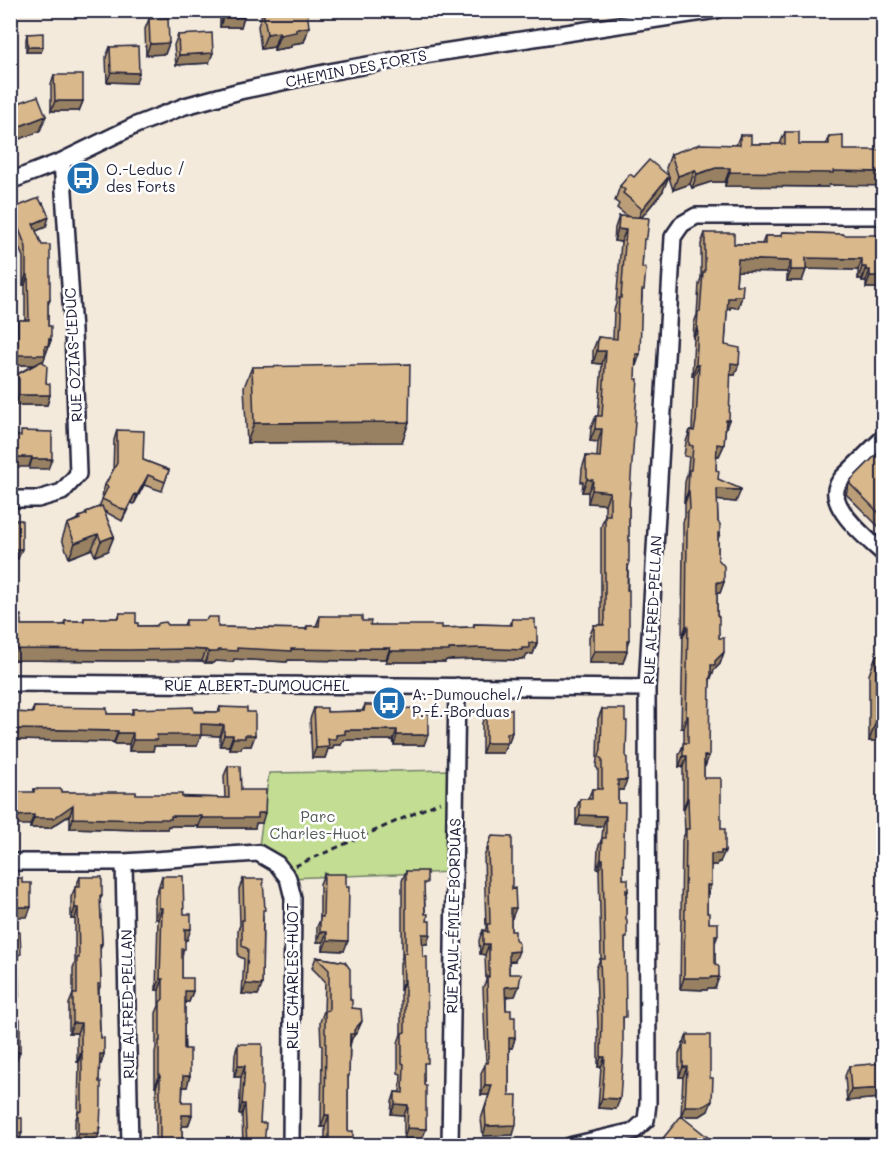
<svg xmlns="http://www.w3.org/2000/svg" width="894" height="1156" viewBox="0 0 894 1156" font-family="Mali,sans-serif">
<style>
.green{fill:#c3dd93;stroke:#728067;stroke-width:1.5}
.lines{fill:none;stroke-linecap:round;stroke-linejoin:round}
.minor-casing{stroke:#22223b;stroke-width:20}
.path{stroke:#22223b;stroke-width:3;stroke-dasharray:6 4.5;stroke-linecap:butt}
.minor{stroke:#fff;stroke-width:15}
.wall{fill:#bb9e78;stroke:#22223b;stroke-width:1.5}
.shaded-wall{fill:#988162;stroke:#22223b;stroke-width:1.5}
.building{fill:#d9b88c;stroke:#22223b;stroke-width:1.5}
.labels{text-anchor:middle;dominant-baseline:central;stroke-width:5;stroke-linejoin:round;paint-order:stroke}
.street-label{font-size:15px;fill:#22223b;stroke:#fff}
.poi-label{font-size:15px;fill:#22223b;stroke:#fff;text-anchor:start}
.park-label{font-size:15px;fill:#525a55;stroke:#fff}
</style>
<rect width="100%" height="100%" fill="#f4eadc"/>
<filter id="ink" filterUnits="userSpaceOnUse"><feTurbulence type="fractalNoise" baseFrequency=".0167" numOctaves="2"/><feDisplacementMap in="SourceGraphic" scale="12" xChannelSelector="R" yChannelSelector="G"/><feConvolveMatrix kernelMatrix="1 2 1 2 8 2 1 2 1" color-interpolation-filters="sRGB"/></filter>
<g filter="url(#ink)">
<path class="green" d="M456 770 454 872 288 878 258 853 269 773Z"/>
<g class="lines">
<g class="minor-casing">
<path id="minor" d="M10 181 62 161 136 125 185 106 240 91 329 72 417 56 716 10
M884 437 842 478C842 478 837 485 837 486 828 508 869 540 884 554
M10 499H38L62 492 78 474 73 331 62 161
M10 683 647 688
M10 862H124L258 853 277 864 288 878 293 898 291 1146
M124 862 130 1146
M450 1146 457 686
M569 1146 634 1131 646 1120 648 1103 647 688 673 237 682 224 696 216H884"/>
</g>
<path class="path" d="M295 866 440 802"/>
<use href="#minor" class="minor"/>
</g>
<path class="wall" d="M221 10H244L241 27H220V14Z
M263 11 309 27 304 42 292 44 291 47 274 50V47L261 49 258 26Z
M149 19 169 43 165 54 146 55 145 29Z
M27 34 43 47 41 52H26V39Z
M178 35 209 63 176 65 174 45Z
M110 47 136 83 107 82 106 57Z
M54 75 83 101 79 111H51V85Z
M785 132 799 144H826L829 136V185L828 187 725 186V182H711L692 188 690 184 673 190 666 168 671 154 736 145 740 135 751 144H780Z
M634 177 663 191 641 218 643 250 642 268V298L635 366 629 505 627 645 623 663H589V637L594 625H601V527L605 515V504L588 503V492H582L583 482H581L582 469 586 456 597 457 598 442 590 441 591 428 596 416H598L602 364 593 363V350L598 337 613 339 614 310 616 304 621 242 614 241 615 228 619 216 628 217 617 208 619 204 615 201 620 186Z
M10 209 46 227 36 231 50 300 48 305V326L51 340 43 361 46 383 50 395 47 405H15V389L10 386 14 376 33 365H14L15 330 18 320H25V285H23V257L10 228Z
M782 232 843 234 883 283 881 288H866V281H862V279H858V270L806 269 802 281H787V272L737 271 736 285 742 296 738 308 730 307V309H727L725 345 735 375H730L724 445 719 456H716V470L718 479 736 502 717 500 718 522 720 534 718 539V559L724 582 720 593H717V615L719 638 724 652 720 664 714 670 710 680 704 767V778L720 862H718L717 865H711L707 895V913L709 923 718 935 715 943V963L719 977 715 988H708L707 990 680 989 682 840 685 833 684 809H683V767H679V755L684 743V728H681L683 637H682L683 545V522L685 517V503L684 502 685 482 687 475 689 457 684 456 686 442 690 430H692L694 376H692L694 338H693L694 323 697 315 699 284 701 278V244L705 233 734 244H762L765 236H780Z
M252 367 409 422 402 442 247 443 244 387Z
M117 430 143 460 169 470 162 491 144 485 134 504 131 503 122 521 104 511 114 536 108 551 95 556 92 549 69 558 62 539 67 524 78 519 79 517 85 515 86 512 99 507 104 495H102L105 485 113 470 114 440Z
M884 447V532L846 494 850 481Z
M120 613 136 623 138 626 184 625 186 620 218 627 305 629 307 626H316L320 616 362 621 370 625 442 628 473 627 474 624 510 625 512 619 535 628 537 643 533 654H527L525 659H519L518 660 477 659 446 660 445 662H386V659H356V661L288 660 287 662 234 659 233 662 215 661 213 663H205L202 661 183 660 124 661 10 660V616L21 625H63L65 621H83L84 618H118Z
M876 655 884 741H869V675Z
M365 705 418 712 424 745H394L393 740H343L341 745H334L332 749H328L325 758H312L310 719 314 708 327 712 362 711Z
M34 707 107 714H131L133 709 218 712 220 707 247 712 255 735 251 746H242L241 749H229V746H220V736L201 735 197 746H154L153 751H129V744H114V742L16 740 14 746H10V712L31 713Z
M489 709 512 732 509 742H507L503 753H482V723L486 713H488Z
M602 709 623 790H618V803L623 879 628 891 626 898 623 1024 616 1109 598 1108 601 1067H598V1027L596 969 600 959H601L599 869H597L598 848 602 838 603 826 576 825V809L580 799H588L592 789H598V769L596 767 597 759 598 719Z
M228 766 241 790 262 823H256L255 828H198V826H168L167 829H140V830L70 828V815L50 828H30L34 789 61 792 225 798 224 776Z
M492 836 512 918H511V931L515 961H509V974L519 986 515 996 506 997V1010L511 1017 515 1038 512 1048H509V1095L513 1135 483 1136 481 1119 489 1095H481V1073L486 1063 483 987 486 981 485 955 480 954 479 940 483 930 485 931 486 928 484 857Z
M406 871 424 890 427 944H423L424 1085 426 1129 422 1139H404V1115L391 1114 392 1102 395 1092H400L401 1074 398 1073V1043L401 1034V990H400V963L402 957V881Z
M324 874 344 951 323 950V942H317V927L320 920V884Z
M162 876 184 914 187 940H185L182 957V978L193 991 189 1002H185L184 1029 187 1087H183L182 1102 192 1115 188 1126H182V1146H156V1087H155V1052L156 1048V1013L159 1006V990H156L158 919H155V898Z
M80 877 102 896 100 900 102 944 100 950 101 984 99 990 100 1032 104 1054 101 1064H99V1131L95 1145H75V1122L78 1112 79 1062H77V1033H69V1004L73 994V968L75 963V919H71V897Z
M243 879 263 916 262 985 258 995 242 994 244 959 238 956V930L240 925 239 889Z
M316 957 345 962 350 1000 352 1008 362 1021 357 1032 352 1038 350 1044 349 1075 348 1079V1131L353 1146H321L324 1138H325V1127H321L322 1046 321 1045 320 1022 324 1011 325 981 312 968Z
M687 1035 708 1111 700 1116H681L683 1077H679V1054Z
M238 1044 260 1123 264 1146H243L242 1114H239L241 1077H234L235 1054Z
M849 1066 881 1098 847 1101 845 1076Z
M710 1139 708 1146H659L660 1142Z"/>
<path class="shaded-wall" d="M223 17H244L241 27H220Z
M309 27 304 42 292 44 291 47 274 50 280 35 296 29Z
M279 32 274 47 261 49 267 34Z
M169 43 165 54 146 55 150 44Z
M28 47H43L41 52H26Z
M213 53 209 63 176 65 179 55Z
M111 72 139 73 136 83 107 82Z
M55 101H83L79 111H51Z
M46 116 40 131 10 143V130Z
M716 168H730L725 182H711L692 188 697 174Z
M695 170 690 184 673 190 678 176Z
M833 171 884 172V186L829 185 828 187 725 186 730 172Z
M669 176 663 191 636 224 642 209Z
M49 217 46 227 29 234 33 224Z
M618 229 626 230 621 242 614 241Z
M806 258 862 259 858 270 802 269Z
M738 259 791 261 787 272 734 271Z
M862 267H866L862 279H858Z
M791 270H806L802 281H787Z
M866 270H870L866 281H862Z
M26 275H28L25 285H23Z
M870 276H884V283L881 288H866Z
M734 296H742L738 308 730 307V309H723L728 298Z
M697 327H698L694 338H693Z
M49 339 51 340 42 365H14L18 355Z
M597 351H606L602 364 593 363Z
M636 354H640L636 366Z
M731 363 739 364 735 375H726Z
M696 365H699L694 376H692Z
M19 395H50L47 405H15Z
M726 420H729L725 431Z
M409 422 402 442 247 443 254 423Z
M595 429H602L598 442 590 441Z
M717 444 724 445 719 456 713 455Z
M10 457H32L29 467H10Z
M32 459H52L48 469H29Z
M148 475 144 485 134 504 137 495Z
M587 479 593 480 588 492H582Z
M717 489 741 490 736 502 713 500Z
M592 490 610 492 605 504 588 503Z
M688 491H689L685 503 684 502Z
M135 494 131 503 122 521 126 511Z
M98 534 92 549 69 558 75 543Z
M114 536 108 551 95 556 101 541Z
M10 549H22L18 559H10Z
M717 582H724L720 593H713Z
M686 626H688L683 637H682Z
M627 640H629L625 651H627L623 663H589L594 651Z
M529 643H537L533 654H527L525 659H519L518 660 477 659 446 660 445 662H386L390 651 481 648H522Z
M237 648 291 649 390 648 386 659H356V661L288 660 287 662 234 659 233 662 215 661 213 663H205L209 652Z
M10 649H187L206 650 202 661H124L10 660Z
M724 652 720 664 714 670 707 688 711 665Z
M686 716H688L684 728H681Z
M876 721H884V741H869Z
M201 724 224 725 220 736 201 735 197 746H154L153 751H129L133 740Z
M18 729 118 731 114 742 16 740 14 746H10V735Z
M345 730H397L393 740H343L341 745H334L332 749H328L325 758H312L316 748 336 735Z
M512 732 509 742 505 743H507L503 753H482L486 743 507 733Z
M118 733H133L129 744H114Z
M224 735H233L229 746H220Z
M245 735H255L251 746H242L241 749H229L233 738Z
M397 735H428L424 745H394Z
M683 756H687L683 767H679Z
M704 756H709L705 767Z
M618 780H627L623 790H614Z
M687 798H688L684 809H683Z
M73 805 70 815 50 828H30L34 818Z
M258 813H265L262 823H256L255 828H198L202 818Z
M34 815 30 825H10V816Z
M580 815 606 816 603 826 576 825Z
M171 816H202L198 826H168L167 829H140V830L70 828 73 818 144 819Z
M721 851H725L720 862H718L717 865H707L711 854Z
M601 859H603L599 869H597Z
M707 885H711L707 897Z
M10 907H31L27 917H10Z
M75 908H78L75 919H71Z
M159 908H162L158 919H155Z
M511 908H516L512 918H507Z
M185 929H191L187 940H181Z
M320 932H327L323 942H317Z
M422 934H430L427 944H419Z
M327 940 348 941 344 951 323 950Z
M483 944H489L485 955 480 954Z
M519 951 515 961 505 962 509 952Z
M719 977 715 988H708L707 990 680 989 684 978Z
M160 979H163L159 990H156Z
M404 980H405L401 990H400Z
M246 984 262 985 258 995 242 994Z
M519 986 515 996 502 997 505 987Z
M185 991H193L189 1002H181Z
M19 996 15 1007H10V997Z
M362 1021 357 1032 352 1038 350 1046V1034Z
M73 1023H81L77 1033H69Z
M509 1038H515L512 1048H505Z
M15 1052H20L16 1062H11Z
M81 1052H82L79 1062H77Z
M100 1054H104L101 1064H96Z
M601 1057H605L601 1067H598Z
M238 1066H245L241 1077H234Z
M683 1067H687L683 1077H679Z
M159 1076H160L156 1087H155Z
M183 1076H190L187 1087H179Z
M485 1085H492L489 1095H481Z
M10 1086H15L11 1097H10Z
M884 1088V1092L881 1098 847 1101 851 1090Z
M602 1098 620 1099 616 1109 598 1108Z
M712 1101 708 1111 700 1116H681L685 1106Z
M242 1104H245L242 1114H239Z
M395 1104 408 1105 404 1115 391 1114Z
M182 1115H192L188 1126H178Z
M325 1115H329L325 1127H321Z
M516 1125 513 1135 483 1136 486 1126Z
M99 1127H100L98 1134H99L95 1145H75L78 1134Z
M407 1128 426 1129 422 1139H404Z
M10 1133H22L18 1144H10Z"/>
<path class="building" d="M223 10H244V17H223Z
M267 10H307L309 27 296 29V32L280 35 279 32 267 34 263 11Z
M168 18 169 43 150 44 149 19Z
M43 33V47H28L27 34Z
M212 33 213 53 179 55 178 35Z
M138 46 139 73 111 72 110 47Z
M54 75H83V101H55Z
M38 96 46 116 10 130V106Z
M785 132H799V144H829V136L843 135V150H884V172L833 171V173L730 172V168H716L697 174 695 170 678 176 671 154 700 144 740 145V135H751V144H785Z
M649 160 669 176 642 209 623 193 625 190 620 186 630 174 634 177Z
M39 198 42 204 43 203 49 217 33 224 42 245H50V300H48V326H51V340L49 339 48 346H45V355H18V320H29L28 275H26V247L11 209Z
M619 216 649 218 647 237H646V239H644L642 268H646L644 290H642L640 354H636L635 379H638L629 505V565H628L627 590H629V640H627V651H594V625H604L605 619V515H610V492L592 490 593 480 587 479V470L586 469V456L600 457 602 429H595L596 416H602L606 351H597L598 337 617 339 619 298H621L626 230 618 229Z
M782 232 843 234 844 235H877V238L884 237V276H870V270H866V267H862V259L806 258V270H791V261L738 259 736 285H743L742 296H734V298H728L725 345 740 348 739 364 731 363 729 420H726L724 445 717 444 716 470 719 471 718 479 741 489V490L717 489 718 522 720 524V534L718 533V559L724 566V582H717V615L719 617V638H724V652L715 661V665H711V677H710L709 756H704V778H721V829H725V851H721V854H711V885H707V913H709V923H718V935H715V963L719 967V977H711V978H684L686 829H689L688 798H687V756H683V743H688V716H686L688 626H686L687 534 688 511 690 509 689 491H688L689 470H691L693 446 689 445 690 430 694 431 696 421 699 365H696L698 327H697L698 312H700L703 272H705V233H734V244H765V236H782Z
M42 361 47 366 46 383 50 384V395H19V379L14 376Z
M410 364 409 422 254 423 252 367Z
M117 430 144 431 143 460 169 470 165 482 148 475 137 495 135 494 126 511 102 499 108 487 105 485 117 463Z
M21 431 52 432V459H32V457H10V436H21Z
M884 447V518L850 484V481Z
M102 506 114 536 101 541 98 534 75 543 67 524 80 519 79 517 87 514 86 512Z
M10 520H22V549H10Z
M120 613H136V623H138V626H156L159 623 166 622 168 625H186V620H206L208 617H218V627L307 629V626H319L320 616H362V621H371L370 625H442V628L474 627V624L512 625V619H535V628H537V643H529V648H522V650L481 648 449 649V651H390V648H360V650L291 649V651L237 648V651L219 650 217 652H209L206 650 187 649 128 650 10 649V616L21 615V625H65V621H84V618H119Z
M876 655H884V721H876Z
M365 705H390V709L418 708V712L428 711V735H397V730H345V734L336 735V739H328L329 747 316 748 314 708H327V712L364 711Z
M34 707 107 708V714H133V709L193 707 194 712H220V707L247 708V712H255V735H245V738H233V735H224V725L201 724V735H157V740H133V733H118V731L18 729V735H10V712L33 713Z
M489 709H512V732L507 733V743H486V713H489Z
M602 709H625V721H627L626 757H627V780H618V803H625L623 879H628V891L626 890V920H627V938H625V940L626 1017H623V1054L620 1099 602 1098 605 1057H601L602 1017 600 959H605L603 859H601L602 838H606V816L580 815V799H592V789H602V759L599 757 601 749Z
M228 766H240L241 790H266L265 813H258V818H202V816H171V819H144L143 820 73 818V805L54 818H34V815L10 816V792H34V789H61V792H136V794H182V797L229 798Z
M492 836 512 837V889L515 888 516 908H511V931H515V939L519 944V951L509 952V974H521L519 986 505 987 506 1010H511V1017H515V1038H509V1095H517L516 1125 486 1126 485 1109 492 1085H485V1063H488L489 1056 487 977H489V944H483V930L488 932 487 924H490L488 846Z
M406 871H427V883H424L425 914H428L427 921H430V934H422L423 957H427L428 1063H424V1085L426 1086V1129L407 1128 408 1105 395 1104V1092L403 1093 404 1064 402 1063V1033L405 1032V980H404L403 953H406Z
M324 874H346V887H349L348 941 327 940V932H320V917H323Z
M162 876H183L184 914H191V929H185V949H182V978H193V991H185V1024H184V1049H190V1076H183L182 1102H192V1115H182V1146H160V1076H159V1041H160V1002L163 999V979H160L162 908H159V887H162Z
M80 877H102V896H100L102 944H100L101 984H98L100 1032 101 1038H104V1054H100L99 1082H101V1103L100 1127H99V1134H78V1112L82 1111V1052H81V1023H73V994H77V958H79L78 908H75V887H80Z
M10 878H22V883H31V907H10Z
M243 879H263L265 910H263L262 985 246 984 248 949 242 946V920H244Z
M20 932 21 954 18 955 19 996 10 997V933Z
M316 957 345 962 350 969V1000H352V1008L361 1009 362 1021 354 1030V1034H350L349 1075H348V1131H353V1146H324V1138H329V1115H325L326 1034 325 1033V1011L329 1010V970Z
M10 1019H20V1052H15V1086H10Z
M687 1035H710V1078H713L712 1101 704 1106H685L687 1067H683V1043L687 1044Z
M238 1044H262V1089L260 1123H266L264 1146H247L245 1104H242L245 1066H238Z
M883 1063 884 1088 851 1090 849 1066Z
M681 1116 710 1139 705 1146H699L696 1143 694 1146H665L660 1142Z
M10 1118H22V1133H10Z"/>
</g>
<defs>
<g id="bus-disc" transform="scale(1.725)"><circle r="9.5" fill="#1f6fb2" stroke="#fff"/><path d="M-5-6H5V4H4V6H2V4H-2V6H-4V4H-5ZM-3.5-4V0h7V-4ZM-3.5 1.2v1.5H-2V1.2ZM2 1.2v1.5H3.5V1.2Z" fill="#fff"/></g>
</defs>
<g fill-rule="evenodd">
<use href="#bus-disc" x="83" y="178"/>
<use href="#bus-disc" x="389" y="703"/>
</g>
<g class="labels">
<g class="street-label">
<text transform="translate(356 68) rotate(-11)">CHEMIN DES FORTS</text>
<text transform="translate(73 355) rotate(-93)">RUE OZIAS-LEDUC</text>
<text transform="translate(652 610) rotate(-87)">RUE ALFRED-PELLAN</text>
<text x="257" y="685">RUE ALBERT-DUMOUCHEL</text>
<text transform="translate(453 916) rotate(-89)">RUE PAUL-ÉMILE-BORDUAS</text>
<text transform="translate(292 976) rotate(-90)">RUE CHARLES-HUOT</text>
<text transform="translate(127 1004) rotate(-91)">RUE ALFRED-PELLAN</text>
</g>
<g class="poi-label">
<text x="106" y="169">O.-Leduc /<tspan x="106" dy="17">des Forts</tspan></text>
<text x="412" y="694">A.-Dumouchel /<tspan x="412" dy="17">P.-É.-Borduas</tspan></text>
</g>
<g class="park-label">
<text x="318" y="816">Parc<tspan x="318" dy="17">Charles-Huot</tspan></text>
</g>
</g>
<rect width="894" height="1156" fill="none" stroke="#fff" stroke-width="36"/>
<rect x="18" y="18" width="858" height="1120" fill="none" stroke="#22223b" stroke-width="2" filter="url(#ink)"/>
</svg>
